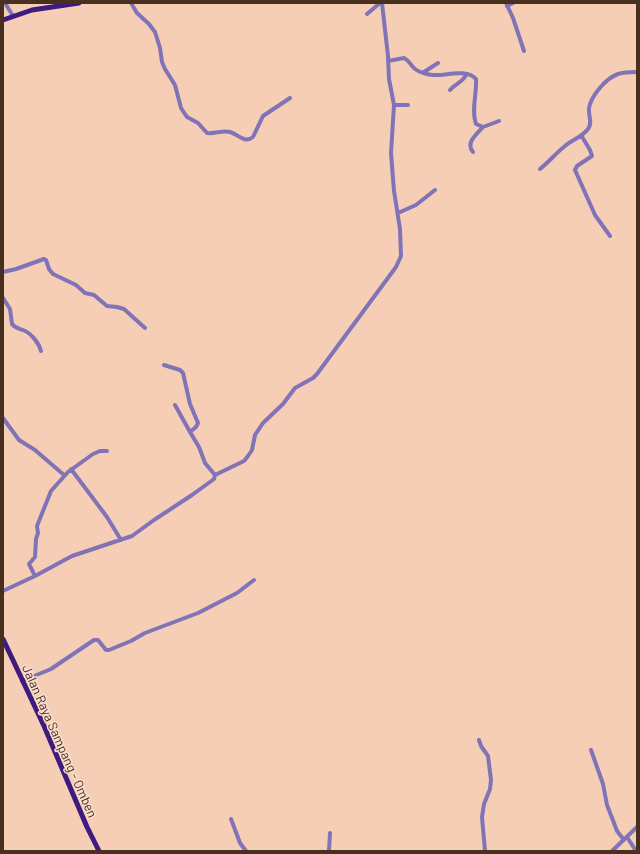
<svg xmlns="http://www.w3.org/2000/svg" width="640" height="854" viewBox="0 0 640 854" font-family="Barlow,sans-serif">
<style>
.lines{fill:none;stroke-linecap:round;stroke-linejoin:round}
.minor{stroke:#8173b7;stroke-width:4}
.major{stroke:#3f1b80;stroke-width:5}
.labels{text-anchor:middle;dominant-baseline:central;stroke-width:3;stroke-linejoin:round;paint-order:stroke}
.street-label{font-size:13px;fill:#492f1e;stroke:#fadece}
</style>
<rect width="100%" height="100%" fill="#f6ceb5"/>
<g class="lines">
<path class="minor" d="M5 3 13 16
M131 3 137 13 149 24 155 32 160 48 162 62 165 69 175 85 181 108 187 117 198 123 207 133C215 134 222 130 230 132 238 134 244 144 253 137L263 116 290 98
M506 3 513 18 524 51
M507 6 513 3
M367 14 380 3
M388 61 404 58C410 61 410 65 415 69 419 72 428 75 433 75 446 76 466 68 476 79 477 94 471 110 476 124L483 127 499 121
M424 72 438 63
M450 90C455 84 463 82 466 75
M394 105H408
M581 135 590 150 592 156 577 166 575 170 595 215 610 236
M473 152C465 143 477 134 483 127
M540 169C549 162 556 153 565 146 572 140 582 137 588 129 593 123 588 115 589 108 591 96 606 78 618 74 624 72 631 72 637 72
M398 213 416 205 435 190
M3 272 16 269 44 259 46 260 49 269 53 274 76 285 85 293 94 295 107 306 117 307 124 309 145 328
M3 298 10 309 12 324C15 328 18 328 23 330 31 333 39 343 41 351
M175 405 190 432
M3 418 19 440 35 450 64 475
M71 469 107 517 121 540
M215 475 244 461 248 456 252 450 255 435 263 423 283 404 295 388 313 378 317 374 396 267 401 256 400 229 394 191 391 153 394 105 389 79 388 56 382 3
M35 576 29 564 35 557 36 539 38 533 37 526 51 491 68 472 93 454 100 451H107
M3 591 35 576 72 556 132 536 154 520 192 495 214 479 215 475 205 463 199 447 190 432 196 427 198 423 190 404 183 373 180 370 164 365
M22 681 51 669 94 640H98L106 650H109L131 641 145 633 198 613 237 593 254 580
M479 740 481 746 488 756 491 780 490 789 484 804 482 817 485 851
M591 750 603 784 607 805 614 823 617 831 624 840
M231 819 240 843 246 851
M627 837 636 851
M329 851 330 833
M612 851 637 827"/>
<path class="major" d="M3 20 32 10 79 3
M3 639 44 726 87 827 99 851"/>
</g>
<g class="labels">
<g class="street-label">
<text transform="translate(60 741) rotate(66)">Jalan Raya Sampang - Omben</text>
</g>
</g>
<rect width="640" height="854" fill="none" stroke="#492f1e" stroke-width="8"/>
</svg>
